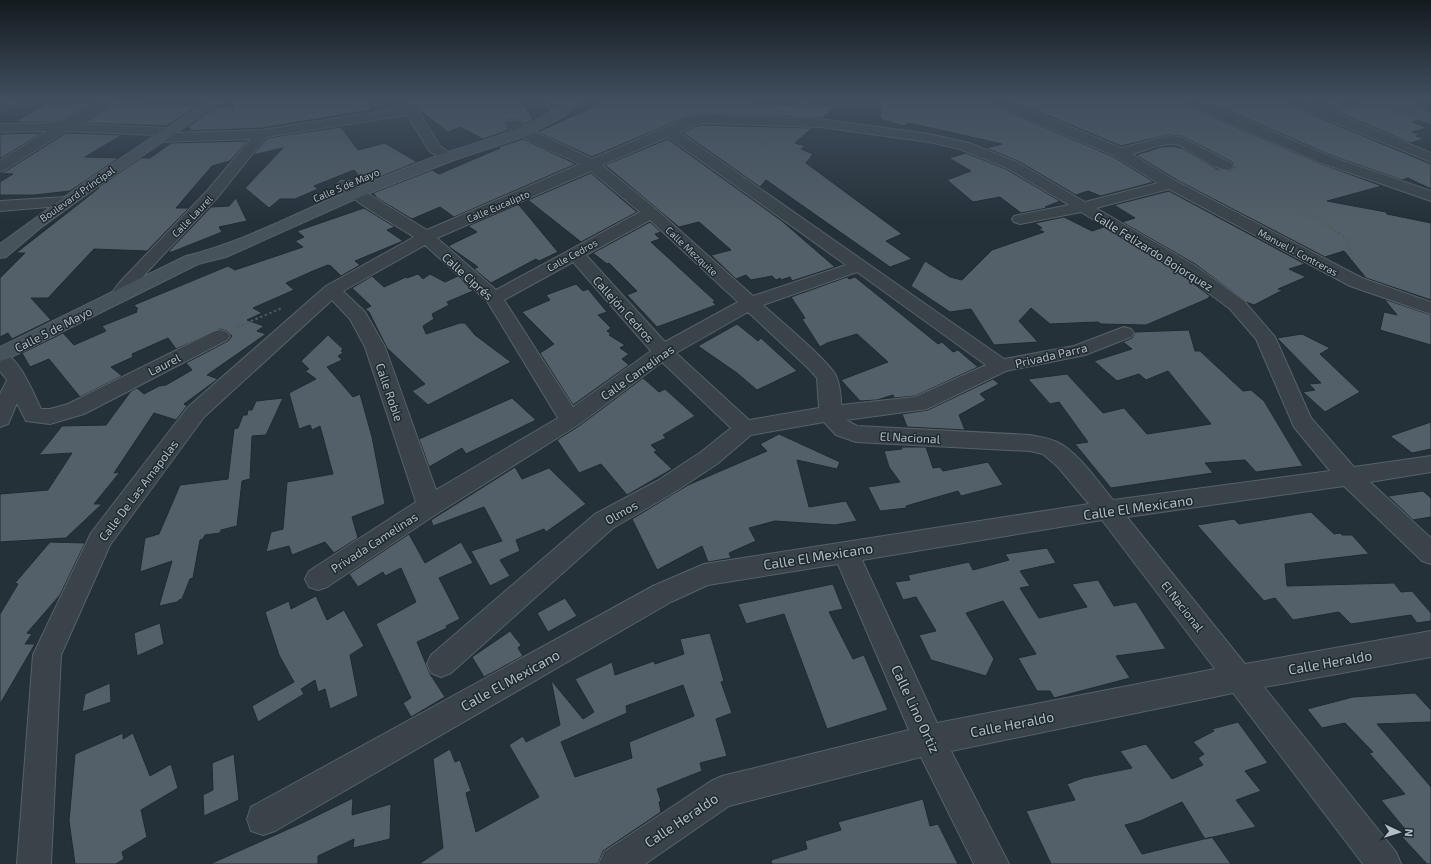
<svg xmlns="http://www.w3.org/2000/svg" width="1431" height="864" viewBox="0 0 1431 864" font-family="'Exo 2',sans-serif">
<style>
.building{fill:#536069;stroke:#202a30;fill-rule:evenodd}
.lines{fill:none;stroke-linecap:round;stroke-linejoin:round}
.street-casing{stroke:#576167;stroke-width:2}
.secondary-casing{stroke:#576167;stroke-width:2}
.path-far1{stroke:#4c5d5c;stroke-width:1.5;stroke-dasharray:2 2;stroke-linecap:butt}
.path{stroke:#4c5d5c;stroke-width:2;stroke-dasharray:2.5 2.5;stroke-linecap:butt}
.street{fill:#394349;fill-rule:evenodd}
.secondary{fill:#47535b;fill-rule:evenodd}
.labels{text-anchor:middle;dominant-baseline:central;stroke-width:3;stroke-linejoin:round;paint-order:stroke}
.far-street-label{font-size:10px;fill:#b4bec5;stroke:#1e282e}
.street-label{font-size:12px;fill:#b4bec5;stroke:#1e282e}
.near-street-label{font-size:14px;fill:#b4bec5;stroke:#1e282e}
</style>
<rect width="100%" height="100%" fill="#253138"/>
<path class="building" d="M235 100H270L271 102 280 100H369L370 110 262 128 187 131 191 128H186L216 107 233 108Z
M413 100H521L533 120 524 124 517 120H507L504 124 509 130 483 139 460 127 448 132 418 109Z
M608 100H749L757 104 794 106 797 101 835 107 823 118 701 114 686 117 592 157 538 132Z
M882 100H989L990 104 1114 157 1154 182 1101 196 1088 191 1076 195 1018 161 986 148 1002 144 909 123 904 126 880 119Z
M1011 100H1182L1183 104 1319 163 1382 186 1327 201 1386 212 1387 214 1431 223V300L1366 278 1344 251 1325 257 1177 180 1136 155 1161 147 1173 146 1184 149 1217 169 1231 170 1234 167 1232 162 1182 136 1168 135 1121 146Z
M1204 100H1285L1286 104 1431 164V189L1408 178 1402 180 1330 155Z
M1369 100H1375L1376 104 1420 120 1412 122 1427 128 1412 132 1421 135 1416 136 1424 139 1410 143 1336 111 1367 104Z
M1399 100H1408L1431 110V112Z
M116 102H131L197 106 166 126 84 123Z
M47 103H93L60 122H15Z
M701 125 812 128 795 143 805 146 801 149 813 154 806 163 902 234 886 241 912 259 890 267 766 180 760 187 682 132Z
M341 127 358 150 385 143 417 162 365 183 354 170 314 186 318 189 295 199H280L269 208 245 188 283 148 253 155 267 138Z
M0 133V134L42 133 0 159Z
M66 133 122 135 85 157 119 158 70 191 34 195H0V182L13 174 0 173V172L6 171Z
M523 139 576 164 454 217 440 207 412 219 377 198 373 193 432 170 439 174 500 148 498 147Z
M668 139 782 221 835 267 792 281 790 277 781 280 780 278 776 280 772 276 751 280 746 275 736 279 711 255 731 250 699 222 679 227 605 165Z
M248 141 230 161 212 166 176 208H189L147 251 94 249 48 298H31L51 320 12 339 8 333 0 337V278L25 253H16L99 188H97L141 158H150L171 143Z
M966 153 1006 169 1060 201 1045 207 1047 208 1021 213 1000 197 973 202 947 180 971 171 949 158Z
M591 173 637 212 581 242 528 200Z
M1169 191 1305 264 1289 269 1306 277 1278 289 1283 290 1254 305 1246 302 1195 264 1122 222 1135 218 1114 205Z
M236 198 247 221 219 227 222 232 172 252H168L211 207 229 206Z
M521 203 519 205 558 252 539 261 536 259 491 283 474 269 478 267 448 246 477 232 468 226Z
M364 208 395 227 387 230 403 241 355 261 360 265 341 276 331 266 328 265 313 271 286 283 294 290 253 308 262 313 247 320 264 326 257 331 266 334 207 375 218 379 184 404 187 406 176 420 154 413 114 473 120 472 94 504H102L66 538 0 542V494L48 490 72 453 39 455 62 426 106 425 131 391 137 388 144 394 159 386 166 385 192 370 186 363 228 341 232 336 227 331 220 329 176 349 168 338 132 354 133 357 111 367 122 376 80 397 49 359 30 367 22 353 63 333 74 345 106 331 102 326 137 312 136 310 138 309 134 305 228 266 235 270 303 247 295 241 304 237 297 231Z
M1064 217 1092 231 1104 227 1181 274 1210 296 1207 299 1146 325 1101 324 1098 322 1050 324 1031 308 1019 321 1038 342 994 345 971 309 950 312 911 286 925 261 950 277 962 280 992 250 1044 232 1038 229 1042 228 1035 223Z
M650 222 661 232 655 234 660 239 651 242 715 301 713 302 716 305 657 327 627 295 637 291 609 263 607 264 593 253Z
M418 274 423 279 430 274 445 282 458 276 473 291 447 302 449 305 432 314 434 319 423 326 426 334 460 323H465L475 335 511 362 428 405 412 391 425 384 387 348 369 312 365 309 371 306 352 288 372 276 384 287 406 277 407 278Z
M847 277 849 279 855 277 938 344 942 342 953 352 958 350 978 367 915 396 894 398 893 395 877 400 860 401 841 380 888 362 857 334 827 343 820 347 802 319 805 318 791 297Z
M576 284 583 291 588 289 607 312 598 315 611 328 607 331 611 334 609 335 625 345 620 348 629 354 622 359 629 365 573 405 540 353 554 344 522 312 550 300 546 295Z
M1384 299 1431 315V345L1380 330 1384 312 1397 315Z
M737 324 758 341 761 338 797 371 757 390 737 373 698 346Z
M1189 330 1195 351H1200L1243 391 1251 390 1264 401 1303 466 1256 472 1245 460 1205 463 1213 473 1111 488 1075 444 1088 442 1059 402 1050 404 1028 379 1067 374 1103 413 1124 408 1147 434 1211 424 1168 371 1146 380 1139 374 1117 381 1094 361 1132 349 1123 342 1132 338 1135 332Z
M1302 334 1330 348 1320 354 1360 392 1325 412 1303 392 1315 390 1309 384 1321 383 1277 338Z
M328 335 343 349 341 351 343 353 338 356 342 360 327 367 353 397 360 394 372 437 385 504 352 517 358 538 334 553 325 542 292 555 289 546 266 552 271 532 283 529 287 482 333 474 320 426 312 430 310 425 299 429 289 393 316 379 305 371 309 369 301 361Z
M643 378 659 392 665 389 695 416 663 435 666 438 651 445 657 451 654 452 672 469 627 495 601 464 579 473 557 440 579 426Z
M993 379 999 384 980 394 986 400 959 415 965 430 907 427 902 414 928 410Z
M283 398 266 435 252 436 250 479 242 481 237 526 221 530 220 533 205 535 203 539 200 540 193 578 190 579 182 599 179 600 177 602 159 606 172 561 140 572 145 538 159 534 180 485 228 479 234 429 238 428 243 415H247L248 410H252L256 401Z
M512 398 536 420 466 454 462 448 429 467 419 439Z
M1431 422V449L1412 453 1390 436Z
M779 434 840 462 837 469 797 460 809 507 846 501 857 521 835 525 775 521 749 528 756 541 729 553 731 558 708 562 702 546 657 570 632 519 688 485 767 451 760 444Z
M901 447H926L933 468 940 467 943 471 988 462 1003 485 961 496 958 491 906 506 907 508 880 511 868 487 900 482 889 467 884 451 902 449Z
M515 467 522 479 549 468 586 504 546 532 544 529 516 540 520 551 500 560 510 576 490 586 471 551 502 541 484 507 433 526 431 520Z
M1423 491 1431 498V517L1413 520 1388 496Z
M1311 512 1334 534 1340 533 1342 535H1352L1369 554 1285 564 1287 586 1394 583 1401 592 1412 591 1431 613V621L1417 623 1411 615 1351 624 1339 612 1293 620 1275 598 1264 601 1197 525 1234 519 1239 524Z
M409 534 425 563 461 542 473 563 439 578 460 619 446 626 447 628 417 642 430 674 445 697 411 717 403 703 411 698 376 624 416 602 401 568 385 576 383 572 358 587 349 574Z
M50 542 85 543 60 595 27 633 32 634 25 644H35L0 704V614L18 584 15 583Z
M1047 548 1056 563 1020 571 1030 586 1020 588 1039 618 1087 607 1072 584 1098 580 1114 606 1136 602 1166 649 1116 656 1130 678 1054 698 1050 691H1037L1018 658 1036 654 1003 601 966 613 994 659 986 676 931 660 919 635 936 631 916 597 903 600 895 582 910 580 908 575 969 562 973 570 1009 560 1005 554Z
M833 584 843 609 829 612 853 659 864 655 888 710 827 729 784 614 746 624 738 604Z
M316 596 327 620 344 610 364 646 350 655 358 696 330 709 325 689 318 692 315 680 301 689 304 694 258 722 252 706 294 682 279 655 265 612 289 601 291 609Z
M565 598 577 616 548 632 537 613Z
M160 623 164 644 137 656 134 633Z
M510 631 521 645 518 648 523 656 484 677 472 657Z
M710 633 724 681 721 682 732 713 716 719 727 756 700 763 702 771 657 789 661 801 659 802 661 812 603 851 598 864H419L443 848 433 759 450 749 455 762 460 760 471 791 466 793 476 832 539 797 509 745 523 736 526 742 560 725 551 680 583 719 594 712 575 679 612 662 615 675 654 661 655 664 684 654 680 639ZM683 685 694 716 629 742 632 758 575 777 561 742 627 713 626 706Z
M110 683 111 702 82 712 85 694Z
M1415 693 1431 710V722L1377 724 1431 787V864H1427L1402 837 1409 834 1381 800 1405 794 1369 753 1373 752 1345 723 1322 728 1307 709 1353 697Z
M1238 722 1268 763 1245 771 1261 791 1236 800 1256 827 1205 839 1182 802 1140 821 1125 825 1142 854 1212 837 1231 864H1051L1026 811 1075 800 1067 784 1083 778 1132 768 1120 751 1146 744 1172 779 1203 765 1198 758 1204 754 1193 742 1214 731 1212 729Z
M123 733V739L133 733 150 776 171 764 178 788 141 810 147 837 122 852 124 859 116 864H75L69 821 75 754Z
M234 754 239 800 204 816 203 795 213 790 212 763Z
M353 798 352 815 391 804 390 839 353 848 354 839 318 856V864H210L302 823Z
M923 799 930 826 938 824 958 864H772L771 860 807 849 805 841 841 830 838 822Z"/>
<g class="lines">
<g class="street-casing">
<path id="street" d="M1 100H16L5 110 0 111Z
M101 100H117L79 124 167 128 172 129 173 133 262 130 403 108 398 100H411L440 146 456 157 454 160 449 161 430 152 407 115 266 137 218 197 147 272 125 299 119 300 113 299 110 295 120 282 207 191 251 139 159 142 154 141 152 138 154 135 66 131 5 170 0 171V161L47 131 0 132V124L60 123Z
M542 100H556L569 111 567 114H557Z
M990 100H1007L1121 148 1168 136 1181 137 1231 163 1233 166 1231 169C1214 173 1194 150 1178 145 1165 141 1145 151 1132 154L1176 181 1362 278 1431 302V314L1350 286 1169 189 1096 208 1194 265 1244 301 1275 337 1311 418 1354 467 1431 456V472L1370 482 1431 538V564L1422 561 1344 486 1127 517 1245 664 1431 631V657L1264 687 1396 852 1401 864H1363L1233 693 951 751 1009 864H974L921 757 729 806 645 864H599L604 852 711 781 722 776 909 730 838 564 708 585 671 602 275 831 263 835 251 831 247 819 251 807 653 586 704 564 1089 504 1058 467 1043 454 1030 451 856 442 836 435 824 422 751 435 717 464 673 493 613 528 451 673 441 677 431 673 427 664 431 655 595 514 657 481 701 452 731 428 662 362 578 425 438 513 327 587 318 590 309 587 305 579 309 571 416 502 365 347 350 319 332 300 204 417 110 545 61 655 51 864H17L33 655 91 533 188 407 326 286 414 237C396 225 349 200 338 184L341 181H351L362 190 427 230 580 164C564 156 515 137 505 124L507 121H517L529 129 592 159 687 118 701 115 820 119 929 134 969 143 1017 162 1085 202 1158 183 1115 156 991 103ZM701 123 820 127 929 142 960 149 1007 168 1069 205 1014 216 1012 219 1014 222 1020 224 1081 212 1182 273 1230 309 1256 339 1294 427 1330 471 1113 500C1099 483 1077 451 1057 442 1049 438 1039 437 1030 435L857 426 846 420 927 409 1006 371 1085 355 1131 337 1134 333 1131 329 1124 327 1074 346 1004 359 679 132ZM668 137 846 265 753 296 657 210 602 165ZM591 171 640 212 496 290 437 238ZM650 220 738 302 665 342 586 255ZM425 245 487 301 558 418 436 490 385 347 365 312 343 291ZM573 262 651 351 573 407 504 300ZM857 272 986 365 915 397 841 405C841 396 840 387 837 378 832 363 777 318 763 305ZM748 312 809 369 817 378 819 408 749 420 676 353ZM1102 520 1215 669 937 723 862 560Z
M1183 100H1200L1329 156 1431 191V201L1319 162 1184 103Z
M1286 100H1304L1319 107 1345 100H1368L1367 103 1331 111 1431 153V162L1287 103Z
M66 197 72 199 74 202 72 205 0 211V201Z
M220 330 227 332 230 336 227 340 84 414 50 424 26 421 17 403 8 424 0 427V394L7 380 0 371V351C19 356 33 392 41 409H50L68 404 213 332Z"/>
</g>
<g class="secondary-casing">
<path id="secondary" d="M209 100H224L98 186 39 229 6 257 0 258V244L88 180Z
M567 100H581L567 114 529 135 454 160 362 196 226 257 198 264 7 359 0 361V347L186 256C244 242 297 212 352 190 383 177 414 164 445 153 487 139 532 129 567 100Z
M1376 100H1394L1431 114V123L1377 103Z"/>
</g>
<path class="path-far1" d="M1303 212 1332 228"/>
<path class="path" d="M1330 227 1348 240 1352 260
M237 327 282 308"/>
<use href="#street" class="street"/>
<use href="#secondary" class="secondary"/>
</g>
<linearGradient id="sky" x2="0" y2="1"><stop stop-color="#141b1f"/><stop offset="0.45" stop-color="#404e5e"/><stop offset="1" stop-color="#404e5e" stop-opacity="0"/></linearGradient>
<rect width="1431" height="221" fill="url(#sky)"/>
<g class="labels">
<g class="far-street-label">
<text transform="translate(346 185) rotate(-23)">Calle 5 de Mayo</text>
<text transform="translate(77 194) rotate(-35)">Boulevard Principal</text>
<text transform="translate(498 206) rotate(-23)">Calle Eucalipto</text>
<text transform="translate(192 216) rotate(-46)">Calle Laurel</text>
<text transform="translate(692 251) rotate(43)">Calle Mezquite</text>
<text transform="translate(1298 252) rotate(28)">Manuel J. Contreras</text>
<text transform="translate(572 255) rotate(-29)">Calle Cedros</text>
</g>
<g class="street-label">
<text transform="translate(1154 251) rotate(32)">Calle Felizardo Bojorquez</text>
<text transform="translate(468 276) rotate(42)">Calle Ciprés</text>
<text transform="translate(624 309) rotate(48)">Callejón Cedros</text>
<text transform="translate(53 329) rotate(-27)">Calle 5 de Mayo</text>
<text transform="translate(1051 355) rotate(-13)">Privada Parra</text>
<text transform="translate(164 364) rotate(-27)">Laurel</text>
<text transform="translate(637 372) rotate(-35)">Calle Camelinas</text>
<text transform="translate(390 392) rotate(71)">Calle Roble</text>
<text transform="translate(910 437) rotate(3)">El Nacional</text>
<text transform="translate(138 490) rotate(-53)">Calle De Las Amapolas</text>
<text transform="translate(621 512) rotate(-30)">Olmos</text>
<text transform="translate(374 542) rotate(-33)">Privada Camelinas</text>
<text transform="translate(1183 606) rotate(52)">El Nacional</text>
</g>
<g class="near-street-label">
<text transform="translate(1138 507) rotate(-8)">Calle El Mexicano</text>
<text transform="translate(818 556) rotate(-9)">Calle El Mexicano</text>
<text transform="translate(1330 662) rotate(-10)">Calle Heraldo</text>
<text transform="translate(510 680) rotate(-29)">Calle El Mexicano</text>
<text transform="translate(916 709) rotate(65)">Calle Lino Ortiz</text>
<text transform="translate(1012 724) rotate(-11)">Calle Heraldo</text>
<text transform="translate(681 820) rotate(-34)">Calle Heraldo</text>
</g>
</g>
<g transform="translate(1399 832) rotate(94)" stroke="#1e282e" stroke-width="3" paint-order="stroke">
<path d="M0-3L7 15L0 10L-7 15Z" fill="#b4bec5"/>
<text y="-6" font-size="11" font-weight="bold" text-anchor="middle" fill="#b4bec5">N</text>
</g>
</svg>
